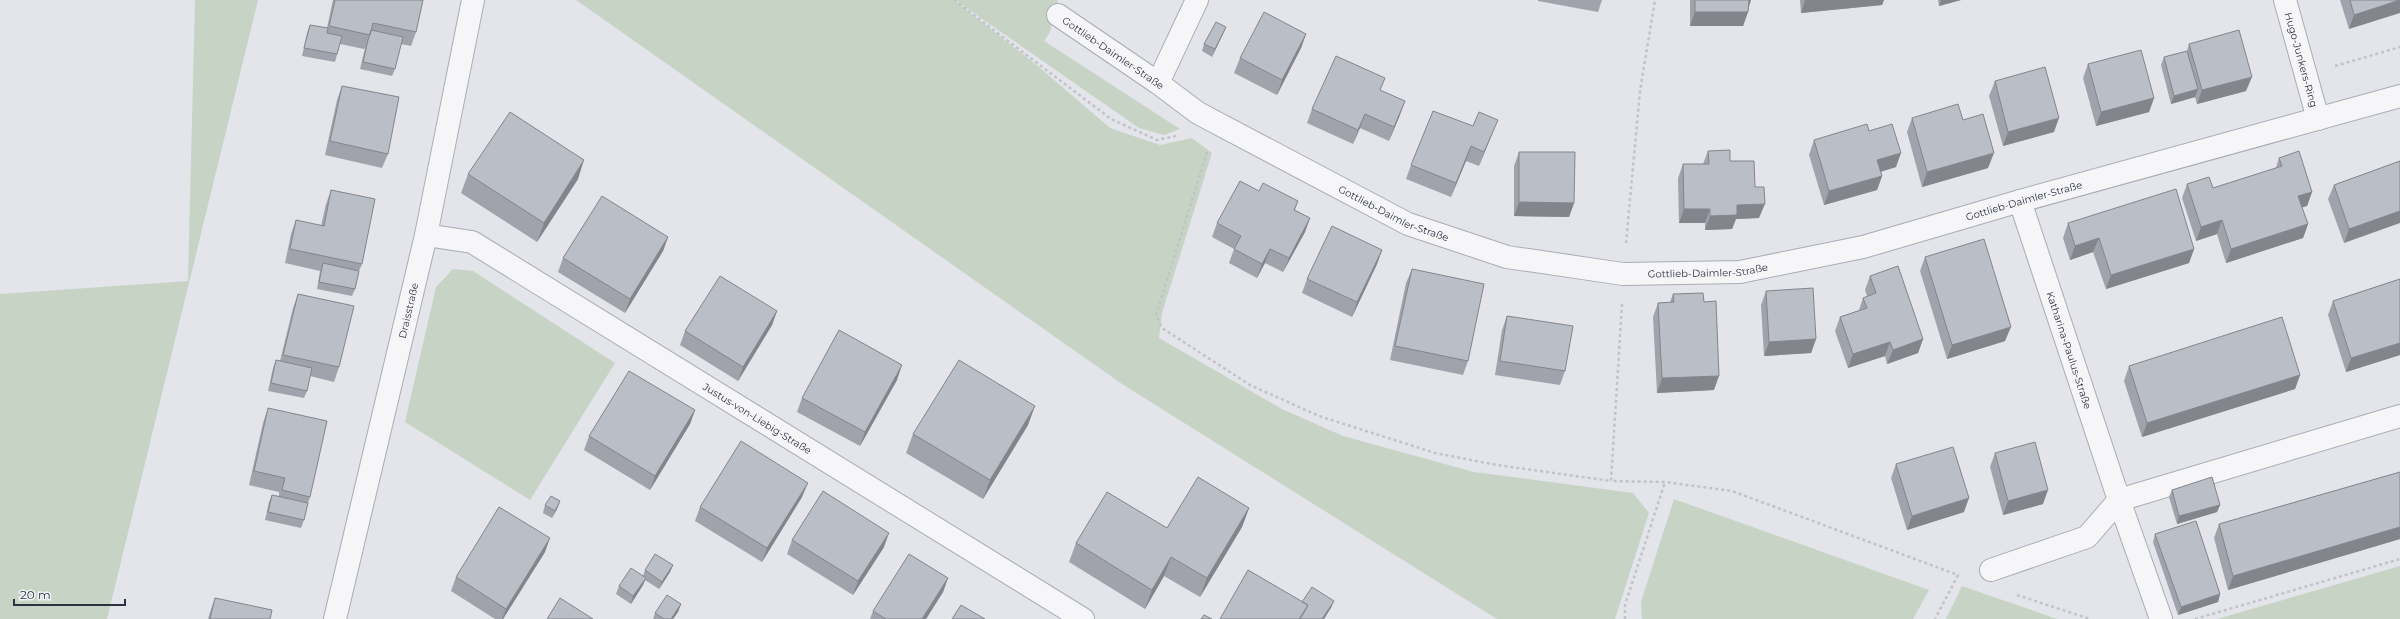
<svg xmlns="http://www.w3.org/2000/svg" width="2400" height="619" viewBox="0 0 2400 619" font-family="Montserrat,sans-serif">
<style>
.green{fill:#c7d4c5}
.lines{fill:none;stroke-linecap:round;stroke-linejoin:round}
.street-casing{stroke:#a8acb4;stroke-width:24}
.path{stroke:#c1c3c9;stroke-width:2.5;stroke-dasharray:3 3;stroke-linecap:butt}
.street{stroke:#f6f6f9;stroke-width:22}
.wall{fill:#a0a3ab}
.shaded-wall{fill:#82858b}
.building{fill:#babec7;stroke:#82858b}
.labels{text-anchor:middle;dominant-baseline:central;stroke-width:3;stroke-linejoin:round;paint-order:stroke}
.street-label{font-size:10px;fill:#2c3242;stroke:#f3f4f8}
</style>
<rect width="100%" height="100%" fill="#e3e5ea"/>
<path class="green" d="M195 0H258L107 619H0V294L188 281Z
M576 0H954L1039 67 1110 128 1160 145 1192 138 1212 153 1162 313 1159 338 1282 409 1343 436 1474 472 1633 493 1649 513 1615 619H1497L1122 384Z
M955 0H1058L1050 32 1044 41 1180 129 1164 135 1139 128Z
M453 269 473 271 615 363 530 500 405 422 436 287Z
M1674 499 1929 590 1913 619H1642L1641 602Z
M2400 566V619H2217Z
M1962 586 2057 619H1946Z"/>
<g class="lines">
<g class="street-casing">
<g id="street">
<path id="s1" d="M2285 0 2318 119"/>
<path id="s2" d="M1058 15 1158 83 1198 113 1408 224 1507 257 1623 274 1740 272 1863 247 2020 201 2400 96"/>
<path d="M1158 83 1197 0"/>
<path id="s3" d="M2020 201 2119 500 2161 619"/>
<path id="s4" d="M426 235 472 242 1083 619"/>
<path d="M1991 570 2087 537 2119 500 2400 416"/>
<path id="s5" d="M335 619 426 235 473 0"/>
</g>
</g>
<path class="path" d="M954 0 1111 119 1157 140 1176 136
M2335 66 2400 47
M1207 152 1156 315 1162 328 1250 385 1319 416 1435 453 1497 465 1611 481
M1626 243 1640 91 1655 0
M1622 304 1611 481 1665 482 1732 491 1958 575 1935 619
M2017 595 2090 619
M1625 619V605L1665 482
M2195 619 2400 559"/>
<use href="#street" class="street"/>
</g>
<path class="wall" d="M333 0H423L416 32 411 46 401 44 395 69 392 76 360 69 365 48 364 49 340 44 335 62 302 56 307 33 310 25 327 28Z
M1538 0H1602L1598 12 1538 1Z
M1690 0H1751L1749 7 1748 12 1743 26H1690Z
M1800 0H1884L1882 5 1801 13Z
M1938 0H1961L1939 6Z
M2340 0H2400L2349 29Z
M1226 27 1223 34 1212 57 1202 51 1204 44Z
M1306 34 1301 48 1277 95 1234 73 1240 58Z
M2189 44 2246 91 2197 104 2195 97 2171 104 2161 65 2164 57 2187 51Z
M2088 64 2154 98 2149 112 2096 126 2083 78Z
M1995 81 2054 132 2003 146 1989 96Z
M342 86 388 154 382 168 325 155 337 100Z
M1380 90 1400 115 1389 141 1360 128 1353 144 1307 123 1312 109Z
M1912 118 1963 120 1988 168 1922 187 1907 132Z
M1869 131 1896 167 1881 172 1882 176 1877 190 1824 205 1809 155 1814 140Z
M1492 134 1479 166 1466 161 1451 197 1406 179 1411 165Z
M1708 151 1730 161 1755 187 1759 218 1736 219 1732 229 1705 230V223H1679L1678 178 1683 164H1703Z
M1519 152 1574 203 1569 217 1514 216V166Z
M2279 158 2312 192 2307 206 2302 207 2308 224 2303 238 2226 263 2217 234 2196 241 2182 198 2187 184 2213 188 2276 168Z
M2400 161 2344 243 2328 199 2334 185Z
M468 174 578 179 537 242 461 193Z
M331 190 362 264 359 271 355 289 352 296 317 289 320 271 285 263 291 234 296 220 321 226 326 204Z
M1259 191 1298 201 1295 210 1310 218 1305 232 1283 272 1265 263 1257 278 1229 263 1234 249 1212 237 1217 223Z
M2068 223 2194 249 2189 263 2106 289 2093 252 2070 260 2063 238Z
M668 237 663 251 625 313 558 272 563 258Z
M1382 250 1377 264 1352 317 1302 293 1307 279Z
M1925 257 2005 341 1947 359 1920 271Z
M1412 269 1468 361 1463 375 1390 360 1406 283Z
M1870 276 1923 339 1918 353 1887 364 1885 356 1848 368 1835 331 1840 317 1859 310 1863 298 1867 296 1865 290Z
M2400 279V355L2346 372 2328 315 2333 301Z
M1766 291 1816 339 1811 353 1764 356 1761 305Z
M298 294 339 367 334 382 310 376 307 391 304 398 268 391 273 368 276 360 280 361 293 308Z
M1673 294 1704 302 1714 390 1657 393 1653 317 1658 303 1670 302Z
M777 311 772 325 738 381 680 345 685 331Z
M1507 316 1565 371 1560 385 1495 375 1502 330Z
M2129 366 2300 375 2295 389 2142 437 2124 381Z
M897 380 860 446 797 412 802 398Z
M268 408 310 497 308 503 304 520 301 528 265 520 269 502 272 495 279 496V492L249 485 263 423Z
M695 410 690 424 650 490 584 450 589 436Z
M1028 425 983 499 906 453 913 434Z
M1995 453 2043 504 2003 515 1990 467Z
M1896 464 1964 512 1907 530 1891 478Z
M2400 472V539L2228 590 2214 538 2219 524Z
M2172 490 2220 505 2217 512 2177 524 2169 497Z
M802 497 762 562 695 521 700 507Z
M560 501 557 509 552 518 543 513 545 505Z
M1249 508 1242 527 1200 597 1164 576 1145 609 1069 562 1076 543 1167 528Z
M2155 534 2220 594 2218 602 2178 615 2153 542Z
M792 540 884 547 853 595 787 554Z
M545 552 503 619H495L451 591 456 577Z
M673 565 670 572 659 589 645 580 643 585 631 604 616 594 619 586 643 576 645 570Z
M948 578 943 592 926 619H870L873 611Z
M215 598 270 619H208L210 612Z
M681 604 678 612 673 619H653L655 613Z"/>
<path class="shaded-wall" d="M1747 0H1751L1748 8Z
M1805 0H1884L1882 5 1801 13Z
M1941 0H1961L1939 6Z
M2400 0V13L2349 29 2354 15Z
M1695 12H1748L1743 26H1690Z
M1226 27 1223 34 1212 57 1215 49Z
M1306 34 1301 48 1277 95 1282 80Z
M2252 77 2246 91 2197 104 2202 90Z
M2198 89 2195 97 2171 104 2174 96Z
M2154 98 2149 112 2096 126 2101 112Z
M1405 101 1400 115 1389 141 1394 127Z
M1365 114 1360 128 1353 144 1358 130Z
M2059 118 2054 132 2003 146 2008 132Z
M1498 120 1492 134 1479 166 1484 152Z
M1471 146 1466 161 1451 197 1456 183Z
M1901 153 1896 167 1872 174 1877 160Z
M1994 153 1988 168 1922 187 1927 172Z
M584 160 578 179 537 242 544 223Z
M1882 176 1877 190 1824 205 1829 191Z
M2312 192 2307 206 2293 210 2298 196Z
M1519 202 1574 203 1569 217 1514 216Z
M1765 204 1759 218 1736 219 1732 229 1705 230 1710 216 1737 205Z
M1684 209H1710L1705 223H1679Z
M2400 211V223L2344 243 2349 229Z
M1310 218 1305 232 1283 272 1289 258Z
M2222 220 2217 234 2196 241 2201 227Z
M2308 224 2303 238 2226 263 2231 249Z
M668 237 663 251 625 313 630 299Z
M2099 238 2093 252 2070 260 2075 246Z
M1270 249 1265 263 1257 278 1262 264Z
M2194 249 2189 263 2106 289 2111 275Z
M1382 250 1377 264 1352 317 1357 302Z
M777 311 772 325 738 381 743 367Z
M2011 327 2005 341 1947 359 1952 345Z
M1816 339 1811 353 1764 356 1769 342Z
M1923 339 1918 353 1887 364 1893 350Z
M1890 342 1885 356 1848 368 1853 354Z
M2400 343V355L2346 372 2351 358Z
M902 365 897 380 860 446 865 432Z
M2300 375 2295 389 2142 437 2147 423Z
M1719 376 1714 390 1657 393 1662 378Z
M1035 406 1028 425 983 499 990 480Z
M695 410 690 424 650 490 655 476Z
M808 483 802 497 762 562 767 548Z
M2048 490 2043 504 2003 515 2008 501Z
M1969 498 1964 512 1907 530 1912 516Z
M560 501 557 509 552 518 555 511Z
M2220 505 2217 512 2177 524 2179 516Z
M1249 508 1242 527 1200 597 1207 578Z
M2400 527V539L2228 590 2233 576Z
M889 533 884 547 853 595 858 581Z
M550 538 545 552 503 619H502L506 609Z
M1171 557 1164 576 1145 609 1152 590Z
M673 565 670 572 659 589 662 582Z
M646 578 643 585 631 604 633 596Z
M948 578 943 592 926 619H922Z
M2220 594 2218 602 2178 615 2181 607Z
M1334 601 1331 608 1324 619H1322Z
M681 604 678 612 673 619H671Z"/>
<path class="building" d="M335 0H423L416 32 373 23 370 35 329 26Z
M1695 0H1749L1748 12H1695Z
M2350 0H2400L2354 15Z
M1264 12 1306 34 1282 80 1240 58Z
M1216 22 1226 27 1215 49 1204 44Z
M310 25 328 28 327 33 342 36 337 54 304 48Z
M371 30 403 37 395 69 363 62 368 40Z
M2239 30 2252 77 2202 90 2189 44Z
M2141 50 2154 98 2101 112 2088 64Z
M2187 51 2198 89 2174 96 2164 57Z
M1336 56 1385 78 1380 90 1405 101 1394 127 1365 114 1358 130 1312 109Z
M2045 67 2059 118 2008 132 1995 81Z
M342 86 399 97 388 154 330 141Z
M1958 104 1963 120 1983 114 1994 153 1927 172 1912 118Z
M1433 111 1473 126 1479 112 1498 120 1484 152 1471 146 1456 183 1411 165Z
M510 112 584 160 544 223 468 174Z
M1867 124 1869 131 1892 124 1901 153 1877 160 1882 176 1829 191 1814 140Z
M1730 150V161H1754L1755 187H1764L1765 204 1737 205V215L1710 216V209H1684L1683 164H1709L1708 151Z
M2299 151 2312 192 2298 196 2308 224 2231 249 2222 220 2201 227 2187 184 2209 177 2213 188 2282 166 2279 158Z
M1519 152H1575L1574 203 1519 202Z
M2400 161V211L2349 229 2334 185Z
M1240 181 1259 191 1263 183 1298 201 1294 210 1310 218 1289 258 1270 249 1262 264 1234 249 1241 236 1217 223Z
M2176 189 2194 249 2111 275 2099 238 2075 246 2068 223Z
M331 190 375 199 362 264 290 249 296 220 324 226Z
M602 196 668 237 630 299 563 258Z
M1332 226 1382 250 1357 302 1307 279Z
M1984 239 2011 327 1952 345 1925 257Z
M323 263 359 271 355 289 319 282Z
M1898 266 1923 339 1893 350 1890 342 1853 354 1840 317 1867 308 1863 298 1876 293 1870 276Z
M1412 269 1484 284 1468 361 1395 346Z
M720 276 777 311 743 367 685 331Z
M2400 279V343L2351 358 2333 301Z
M1813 288 1816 339 1769 342 1766 291Z
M1703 293 1704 302 1716 301 1719 376 1662 378 1658 303 1674 302 1673 294Z
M298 294 354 306 339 367 283 355Z
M1507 316 1573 326 1565 371 1500 361Z
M2282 317 2300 375 2147 423 2129 366Z
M839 330 902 365 865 432 802 398Z
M276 360 312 368 307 391 271 383Z
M959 360 1035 406 990 480 913 434Z
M629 371 695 410 655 476 589 436Z
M268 408 327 421 310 497 282 490 285 478 254 471Z
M741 441 808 483 767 548 700 507Z
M2035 442 2048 490 2008 501 1995 453Z
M1953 447 1969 498 1912 516 1896 464Z
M2400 472V527L2233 576 2219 524Z
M1198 477 1249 508 1207 578 1171 557 1152 590 1076 543 1107 492 1167 528Z
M2212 477 2220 505 2179 516 2172 490Z
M823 491 889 533 858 581 792 540Z
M272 495 308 503 304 520 268 512Z
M551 496 560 501 555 511 545 505Z
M499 507 550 538 506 609 456 577Z
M2196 521 2220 594 2181 607 2155 534Z
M655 554 673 565 662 582 645 570Z
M909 554 948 578 922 619H886L873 611Z
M631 568 646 578 633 596 619 586Z
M1248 570 1308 605 1299 619H1220Z
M1312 587 1334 601 1322 619H1300L1305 611 1308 605 1302 602Z
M667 595 681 604 671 619H664L655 613Z
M215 598 272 610 270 619H210Z
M560 598 593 619H547Z
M961 605 985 619H952Z
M1204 615 1212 619H1201Z"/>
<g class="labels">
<g class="street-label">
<text stroke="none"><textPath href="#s2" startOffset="67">Gottlieb-Daimler-Straße</textPath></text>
<text stroke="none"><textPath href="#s1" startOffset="62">Hugo-Junkers-Ring</textPath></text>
<text stroke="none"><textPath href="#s2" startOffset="1040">Gottlieb-Daimler-Straße</textPath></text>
<text stroke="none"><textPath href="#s2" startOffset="391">Gottlieb-Daimler-Straße</textPath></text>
<text stroke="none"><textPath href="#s2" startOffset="715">Gottlieb-Daimler-Straße</textPath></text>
<text stroke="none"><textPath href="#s5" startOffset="317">Draisstraße</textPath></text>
<text stroke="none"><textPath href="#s3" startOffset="157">Katharina-Paulus-Straße</textPath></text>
<text stroke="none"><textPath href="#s4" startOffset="382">Justus-von-Liebig-Straße</textPath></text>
</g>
</g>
<path d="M14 599v6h111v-6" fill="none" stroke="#2c3242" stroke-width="2"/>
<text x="20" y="599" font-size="12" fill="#2c3242" stroke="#f3f4f8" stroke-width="3" paint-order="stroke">20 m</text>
</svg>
